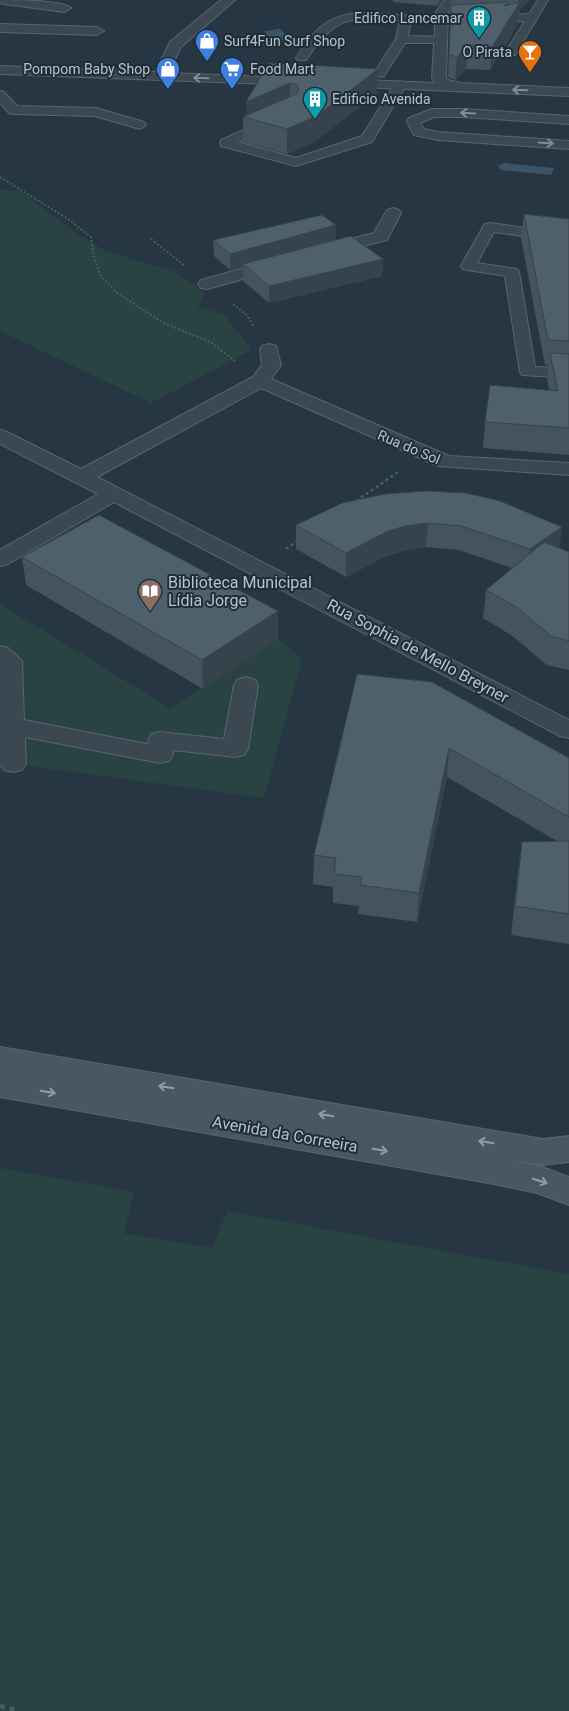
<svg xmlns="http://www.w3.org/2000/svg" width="569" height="1711" viewBox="0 0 569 1711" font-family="Roboto,sans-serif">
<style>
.green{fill:#284342}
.water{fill:#3a5569}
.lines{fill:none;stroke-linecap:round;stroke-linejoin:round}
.lane-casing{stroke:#59656f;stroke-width:2}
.street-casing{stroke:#59656f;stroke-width:2}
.secondary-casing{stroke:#59656f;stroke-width:2}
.path-far2{stroke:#475f5e;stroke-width:2;stroke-dasharray:2 2;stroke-linecap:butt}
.path-far1{stroke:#475f5e;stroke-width:2.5;stroke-dasharray:3 3;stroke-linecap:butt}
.path{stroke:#475f5e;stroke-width:4.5;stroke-dasharray:5 5;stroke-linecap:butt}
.lane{fill:#3b4852;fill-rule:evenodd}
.street{fill:#3b4852;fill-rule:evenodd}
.secondary{fill:#495765;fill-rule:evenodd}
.wall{fill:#44535e}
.shaded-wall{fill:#37434c}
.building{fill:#4f606d;stroke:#37434c}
.oneway{stroke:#808b95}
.oneway2{stroke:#919da8}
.labels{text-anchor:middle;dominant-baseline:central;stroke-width:4;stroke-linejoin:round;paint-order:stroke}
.far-poi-label{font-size:14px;fill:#b8c2cc;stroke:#1f2d37;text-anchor:end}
.far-street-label{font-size:14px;fill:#b8c2cc;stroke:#1f2d37}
.poi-label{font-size:16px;fill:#b8c2cc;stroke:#1f2d37;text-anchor:start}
.street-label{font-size:16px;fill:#b8c2cc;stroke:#1f2d37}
</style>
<rect width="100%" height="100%" fill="#263642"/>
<path class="green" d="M0 189 20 191 85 239 106 251 176 272 204 293 198 307 223 314 252 350 151 403 0 331Z
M0 604 170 708 278 639 302 659 264 798 0 762Z
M0 1168 134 1192 124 1233 212 1248 227 1211 569 1274V1711H0Z"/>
<path class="water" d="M280 29 286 35 280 45 261 43 267 35 264 31Z
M504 163 554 168 551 175 501 170 498 166Z"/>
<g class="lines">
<g class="lane-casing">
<path id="lane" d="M538 0H548L515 55H507L505 53 525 21 486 22 480 19 486 16 529 14Z
M356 13 446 17 448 19 442 22 411 21 408 36 441 37 447 40 441 43H405L384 76 380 77 374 73 396 39 400 20C347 18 337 14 306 60H298L296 58C313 32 324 17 356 13Z
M400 81 406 85 372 142 296 166 221 146 220 143 221 140 273 117 279 121 277 124 238 142 296 158 362 136 394 85Z
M0 91 4 92 17 106 96 108 144 122 146 125 140 129 95 116 13 114 9 113 0 103Z
M432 109H463L569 116V124L463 117H434L420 123 424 129 438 132 569 141V149L438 140 414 135 407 121 409 118Z
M490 223 569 234V242L494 232 477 263 517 269 519 272 535 367 569 368V378L522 375 520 372 505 276 468 270 463 269 461 266 483 227 485 224Z"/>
</g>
<g class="street-casing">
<path id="street" d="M0 0C15 0 62 0 71 8L65 12 4 4 0 3Z
M221 0H235L181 47 168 73 295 78 300 79 302 82 300 85 0 74V66L155 72 170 42Z
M445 0H458L448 12 446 78 448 80 460 83 569 88V96L336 86 334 83 341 79 435 83 432 78 436 12Z
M0 24 97 27 104 31 97 35 0 32Z
M393 208 399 210 401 213 387 240 324 256 318 255 316 251 318 247 374 233 387 210Z
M280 258 286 259 289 263 286 267 207 289 201 288 198 284 201 280Z
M269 344 276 346 281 365 271 379 449 456 569 463V475L438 466 261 388 97 477 569 720V738L560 736 114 502 8 564 0 566V550L98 494 0 444V430L7 432 81 469 253 377 262 365 260 350 262 346Z
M0 646 8 648 22 661 24 720 147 744 151 734 160 732 224 739 234 685 237 680 246 677 255 680 258 685 248 749 244 755 235 757 173 750V755L169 761 160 763 25 737 26 764 22 770 13 772 4 770 0 764Z"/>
</g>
<g class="secondary-casing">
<path id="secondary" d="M0 1047 543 1139 569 1136V1162L543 1165 507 1159 540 1166 569 1177V1205L537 1193 483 1182 0 1097V1071L125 1093 0 1071Z"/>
</g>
<path class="path-far2" d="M0 177 68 219 91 237 94 258 101 276 116 292 162 322 212 343 236 362
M151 239 185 266
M233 304 247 315 254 327"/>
<path class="path-far1" d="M356 501 398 472
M286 549 297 541"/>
<path class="path" d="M0 1706 19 1711"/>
<use href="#lane" class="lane"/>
<use href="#street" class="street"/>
<use href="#secondary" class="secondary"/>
</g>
<path class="wall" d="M393 0H443L438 6 393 2Z
M451 0H529L520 10 518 24 490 70 466 69 455 80 448 77Z
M269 63 377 93 316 141 287 154 243 142V117L246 116V102Z
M524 214 569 219V455L483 448 485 422 549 390 547 378 549 366 545 365 521 238Z
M213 240H336L383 259 382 276 269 303 243 281V267L230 270 214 256Z
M500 501 562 527 559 548 569 552V670L547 665 511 635 483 618 486 590 512 568 459 550 426 547 404 551 384 557 346 577 296 549V525Z
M22 557 278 611V639L203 689 26 585Z
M357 674 569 758V944L511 935 518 872 522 842 557 841 447 777 417 922 358 914 359 906 333 903V887L313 884 314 855Z"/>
<path class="shaded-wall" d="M439 0H443L438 6Z
M518 0H529L520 10 518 24 490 70 492 47 504 6 509 2 507 23 518 6Z
M468 45 466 69 455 80 457 57Z
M378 69 377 93 316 141 287 154V129Z
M290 83V107L246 118V102Z
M336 225V241L243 264V267L230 270V254Z
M383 259 382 276 269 303V286Z
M428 523 426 547 404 551 384 557 346 577V553L386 532 405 526Z
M562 527 559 551 527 573 530 549Z
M278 611V639L203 689 202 660Z
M449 748 447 777 417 922 419 893Z"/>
<path class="building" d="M509 2 504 6 520 2 492 47 468 45 457 57 449 54 451 5Z
M269 63 378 69 317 116 287 129 243 117 296 94 299 90 297 85 290 83 246 102Z
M524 214 569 219V341L548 340Z
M322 215 336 225 230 254 213 240Z
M351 236 383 259 269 286 243 264Z
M550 353 569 354V428L485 422 490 385 558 391Z
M426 491 466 493 500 501 562 527 530 549 461 526 428 523 405 526 386 532 346 553 296 525 342 503 385 494Z
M99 515 278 611 202 660 22 557Z
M544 542 569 552V641L551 636 515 606 486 590Z
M357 674 432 682 569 758V817L449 748 419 893 360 885 362 877 334 874 336 858 314 855Z
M569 841V914L515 906 522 842Z"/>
<defs><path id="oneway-shaft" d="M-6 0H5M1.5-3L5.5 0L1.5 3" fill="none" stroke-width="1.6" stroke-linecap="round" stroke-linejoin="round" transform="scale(1.25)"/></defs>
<g class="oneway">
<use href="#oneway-shaft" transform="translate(201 78) rotate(-178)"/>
<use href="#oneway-shaft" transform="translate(520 90) rotate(-178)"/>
<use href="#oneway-shaft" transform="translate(468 113) rotate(-177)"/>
<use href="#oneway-shaft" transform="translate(546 143) rotate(4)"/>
</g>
<g class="oneway2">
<use href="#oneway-shaft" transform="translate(166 1087) rotate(-170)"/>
<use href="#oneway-shaft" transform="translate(48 1092) rotate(10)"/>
<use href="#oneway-shaft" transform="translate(326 1115) rotate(-170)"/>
<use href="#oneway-shaft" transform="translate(486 1142) rotate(-170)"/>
<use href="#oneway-shaft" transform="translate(380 1150) rotate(10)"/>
<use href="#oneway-shaft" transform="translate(540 1181) rotate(17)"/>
</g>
<defs>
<g id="building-pin" transform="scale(1.25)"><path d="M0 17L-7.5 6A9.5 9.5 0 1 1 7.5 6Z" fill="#0f9aa8" stroke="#1f2d37"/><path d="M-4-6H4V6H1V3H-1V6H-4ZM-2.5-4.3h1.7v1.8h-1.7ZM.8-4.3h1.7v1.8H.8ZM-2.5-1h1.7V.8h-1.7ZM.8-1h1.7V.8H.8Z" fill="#fff"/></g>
<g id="shop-pin" transform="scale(1.25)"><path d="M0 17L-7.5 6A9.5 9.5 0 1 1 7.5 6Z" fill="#3f7fe0" stroke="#1f2d37"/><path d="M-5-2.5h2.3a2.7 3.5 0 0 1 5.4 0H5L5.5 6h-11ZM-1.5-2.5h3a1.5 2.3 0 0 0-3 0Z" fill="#fff"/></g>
<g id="bar-pin" transform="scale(1.25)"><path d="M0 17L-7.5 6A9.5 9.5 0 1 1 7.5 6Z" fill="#e8710a" stroke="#1f2d37"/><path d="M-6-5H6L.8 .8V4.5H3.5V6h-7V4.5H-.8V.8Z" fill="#fff"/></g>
<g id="supermarket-pin" transform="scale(1.25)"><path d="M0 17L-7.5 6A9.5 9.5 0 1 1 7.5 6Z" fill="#3f7fe0" stroke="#1f2d37"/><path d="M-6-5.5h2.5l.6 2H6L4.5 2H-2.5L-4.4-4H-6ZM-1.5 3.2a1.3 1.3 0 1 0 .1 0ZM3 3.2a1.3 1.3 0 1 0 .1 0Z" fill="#fff"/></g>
<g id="library-pin" transform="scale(1.25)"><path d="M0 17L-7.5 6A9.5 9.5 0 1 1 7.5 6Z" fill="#8d6e63" stroke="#1f2d37"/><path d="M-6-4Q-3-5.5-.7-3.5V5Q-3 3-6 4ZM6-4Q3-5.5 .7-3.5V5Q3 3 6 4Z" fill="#fff"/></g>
</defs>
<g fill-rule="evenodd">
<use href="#building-pin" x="479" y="18"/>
<use href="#shop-pin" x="207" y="41"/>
<use href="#bar-pin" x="530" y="52"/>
<use href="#shop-pin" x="168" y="69"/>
<use href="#supermarket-pin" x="232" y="69"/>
<use href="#building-pin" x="315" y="99"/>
<use href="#library-pin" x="150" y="591"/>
</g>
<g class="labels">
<g class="far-poi-label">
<text x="462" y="18">Edifico Lancemar</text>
<text x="224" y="41" text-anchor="start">Surf4Fun Surf Shop</text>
<text x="512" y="52">O Pirata</text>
<text x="150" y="69">Pompom Baby Shop</text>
<text x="250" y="69" text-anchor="start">Food Mart</text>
<text x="332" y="99" text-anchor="start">Edificio Avenida</text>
</g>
<g class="far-street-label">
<text transform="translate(409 447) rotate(23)">Rua do Sol</text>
</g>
<g class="poi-label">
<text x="168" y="582">Biblioteca Municipal<tspan x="168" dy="18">Lídia Jorge</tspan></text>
</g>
<g class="street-label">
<text transform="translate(418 651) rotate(28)">Rua Sophia de Mello Breyner</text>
<text transform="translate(285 1134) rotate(10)">Avenida da Correeira</text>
</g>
</g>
</svg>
